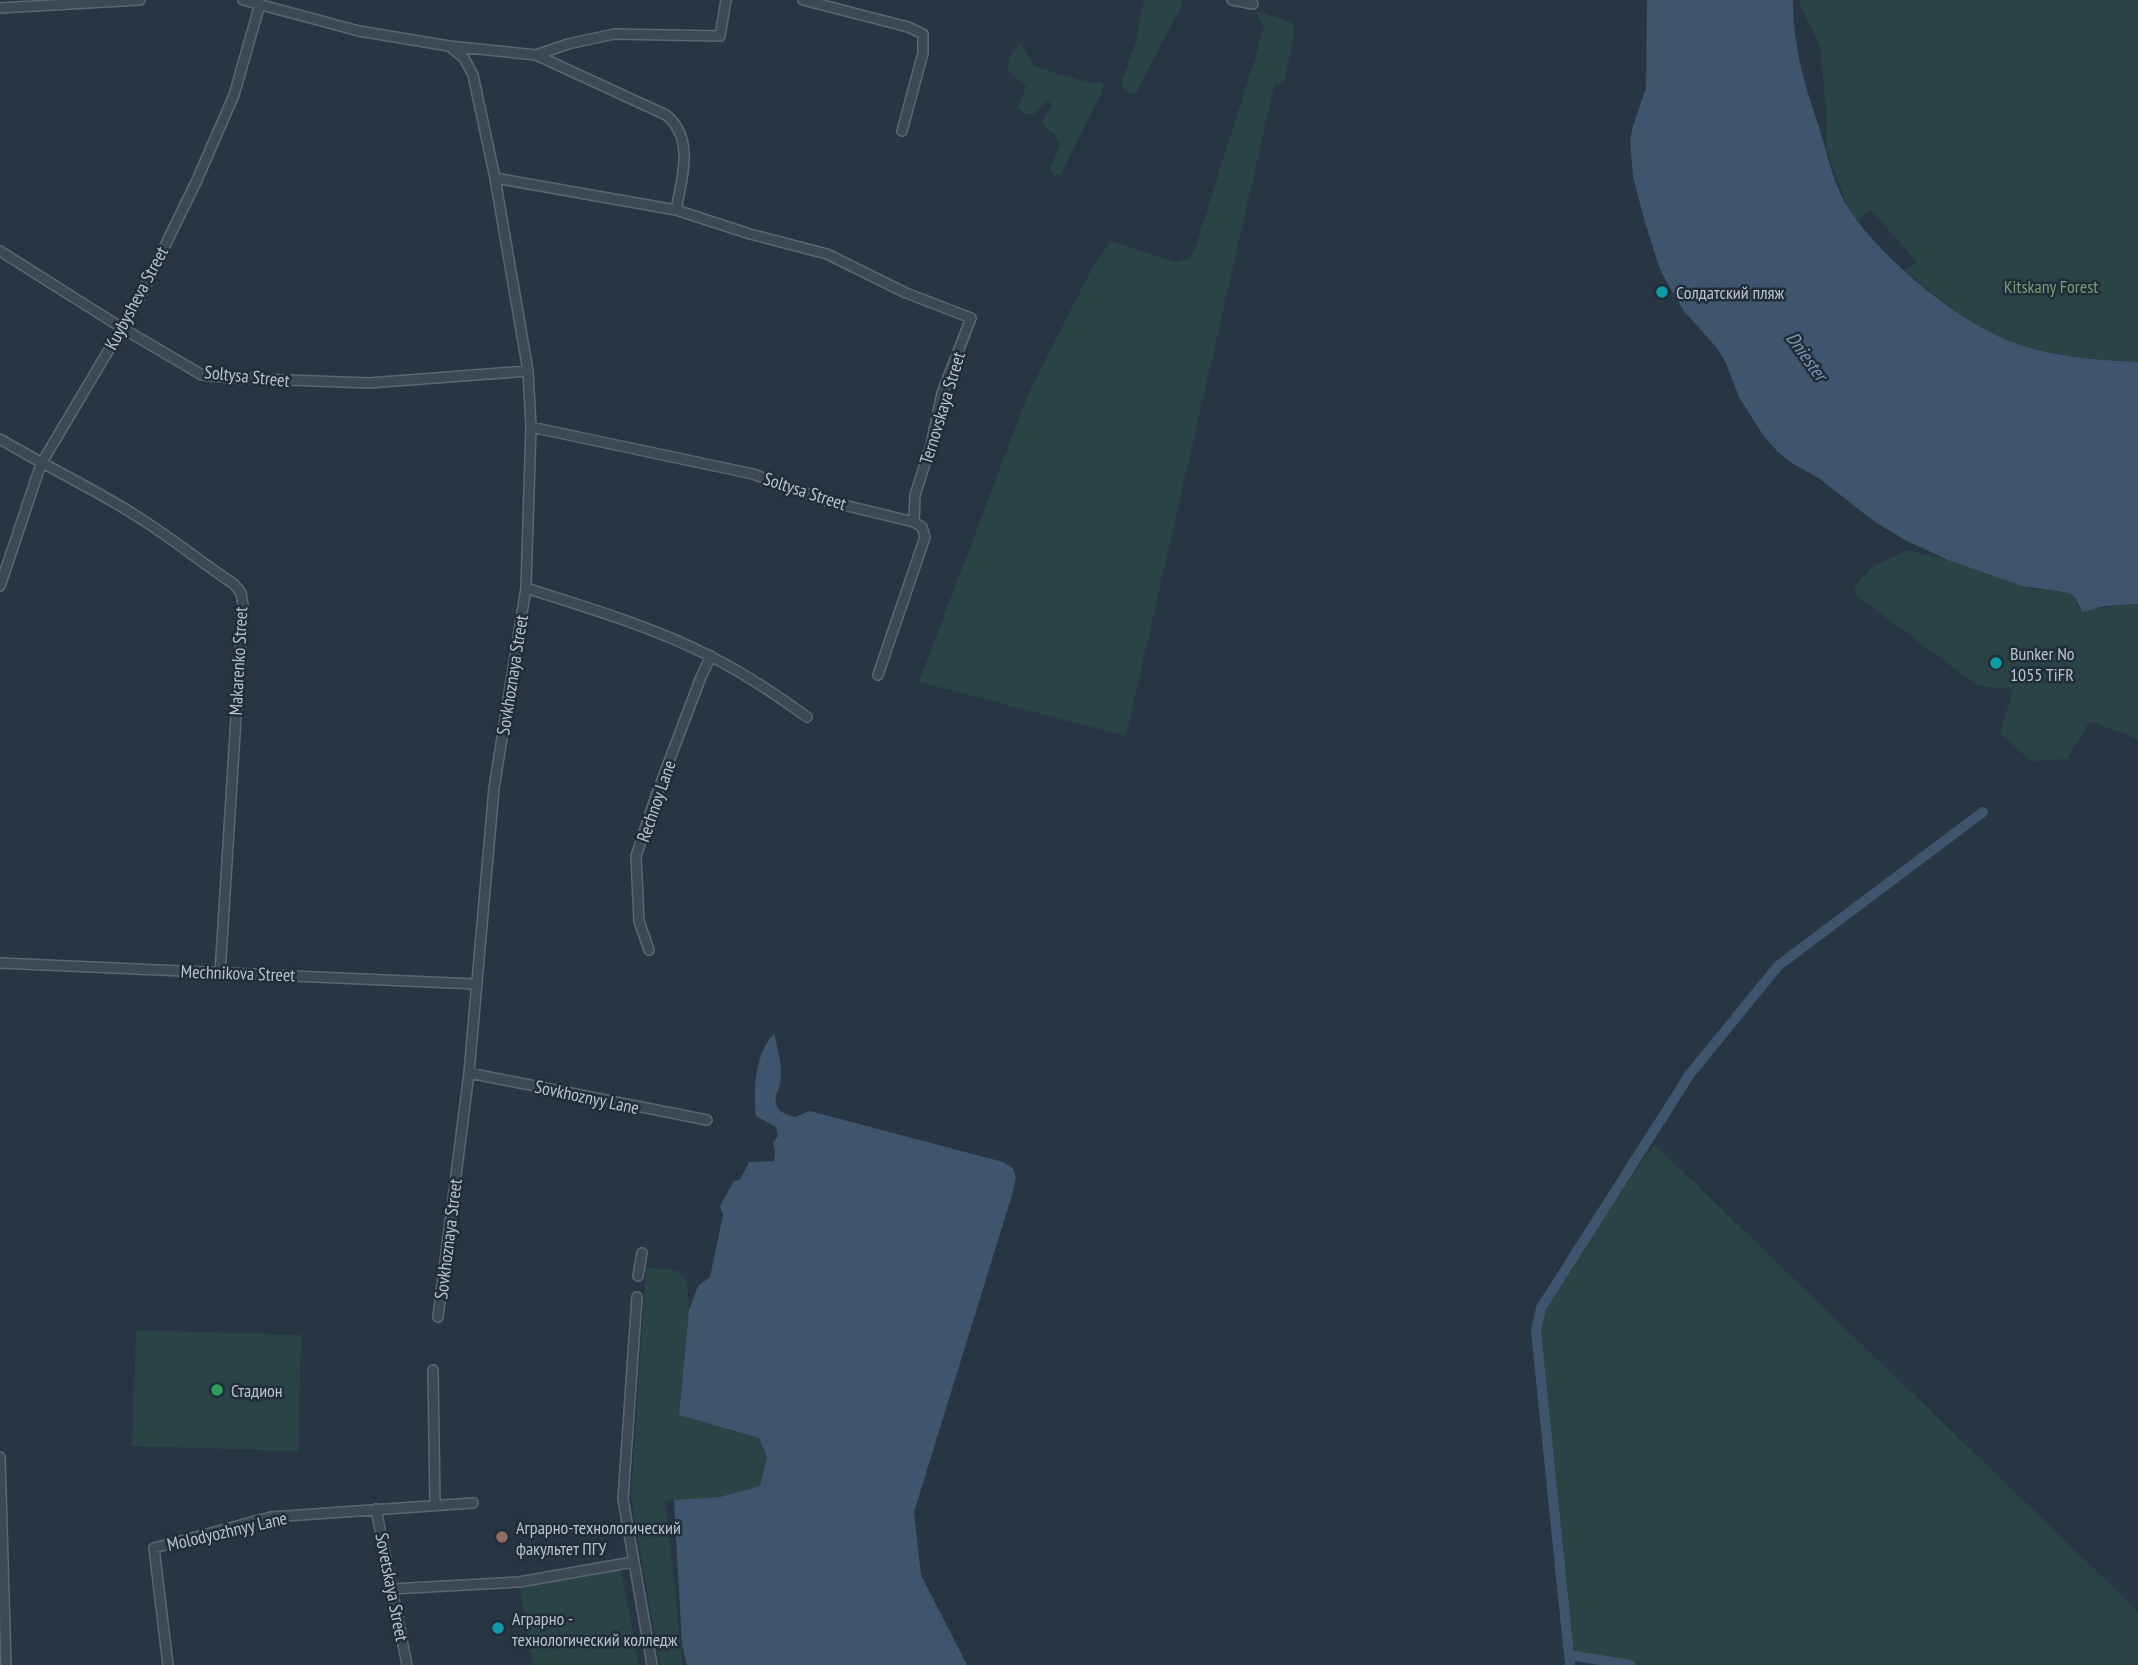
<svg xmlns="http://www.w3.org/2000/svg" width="2138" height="1665" viewBox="0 0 2138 1665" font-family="'PT Sans Narrow',sans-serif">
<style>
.green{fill:#2a4445}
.water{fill:#3e556d}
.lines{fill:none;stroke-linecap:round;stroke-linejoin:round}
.canal{stroke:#3e556d;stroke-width:10}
.street-casing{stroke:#5b6671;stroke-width:12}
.street{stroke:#3c4854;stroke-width:9}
.culture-dot{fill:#0f9aa8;stroke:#212d39;stroke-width:2.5}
.leisure-dot{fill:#2e9e5b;stroke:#212d39;stroke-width:2.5}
.education-dot{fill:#8d6e63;stroke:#212d39;stroke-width:2.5}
.labels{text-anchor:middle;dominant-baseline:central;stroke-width:5;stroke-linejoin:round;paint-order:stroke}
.park-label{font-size:18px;fill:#719e77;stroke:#212d39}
.poi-label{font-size:18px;fill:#bac3cd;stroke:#212d39;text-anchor:start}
.street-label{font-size:18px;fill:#bac3cd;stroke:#212d39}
.water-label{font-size:19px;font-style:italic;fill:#7a96b0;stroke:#212d39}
</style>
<rect width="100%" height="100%" fill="#283644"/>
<path class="green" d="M1143 0H1182L1183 3 1135 95 1126 92 1121 83 1136 42Z
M1800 0H2138V362C2097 360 2053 356 2014 343 1973 330 1938 297 1905 271L1917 262 1870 209 1858 220 1848 209 1826 148 1827 122 1820 46 1800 5Z
M1256 11 1291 22 1294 32 1284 84 1275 83 1126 736 919 682 1027 397 1091 270 1111 241 1176 263 1190 258 1196 246 1264 29Z
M1021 43 1034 66 1086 82 1103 83 1102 92 1061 174 1055 175 1050 169 1060 144 1055 135 1041 123 1052 106 1048 100 1034 114H1026L1018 108 1026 86 1008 71 1009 57Z
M1908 550 1948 560 2033 589 2070 593 2076 599 2079 610 2138 604V739L2090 721 2067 759 2031 761 2000 734 2013 689 1978 686 1857 596 1853 587 1874 566Z
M1654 1144 2138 1611V1665H1630L1569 1655 1536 1331 1541 1308Z
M646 1267 677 1271 687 1281 689 1310 679 1415 759 1438 767 1457 760 1486 720 1497 665 1501 676 1596 682 1665H660L631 1497Z
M136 1330 301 1335 298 1451 132 1446Z
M620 1564 639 1665H533L519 1582Z"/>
<path class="water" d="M1647 0H1793C1793 44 1804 83 1818 124 1827 151 1833 185 1849 209 1880 257 1959 323 2012 342 2051 357 2097 360 2138 362V604L2105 606 2082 612 2076 599 2070 593 2022 586 1948 560 1905 540 1875 522 1820 479 1792 463 1778 452 1763 435 1739 397 1726 363 1717 348 1684 311 1670 288 1659 267 1645 222 1633 177 1630 139 1633 126 1646 88Z
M774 1034C778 1049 783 1068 780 1084 778 1092 773 1098 777 1106 780 1113 788 1115 795 1117L810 1111 1003 1162 1013 1168 1016 1178 1012 1195 914 1512 921 1575 967 1665H687L682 1645 674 1500 720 1497 760 1486 767 1457 759 1438 679 1415 689 1310 698 1286 710 1277 723 1215 720 1206 734 1181 740 1180 749 1162 774 1161 775 1150 773 1143 778 1136 776 1127 756 1116C753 1091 755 1052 774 1034Z"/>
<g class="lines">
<path class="canal" d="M1569 1655 1630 1665
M1570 1665 1536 1331 1541 1308 1690 1074 1778 966 1983 812"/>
<g class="street-casing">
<path id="street" d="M243 0 359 31 449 46 536 55 568 44 614 34 720 36 726 0
M803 0 908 27 923 34V53L902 131
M1232 0 1253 4
M0 8 140 0
M536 55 666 115C695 138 682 178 676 210
M495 178 676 210 750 234 827 254 906 293 971 318 942 393 931 445 915 495 914 522 922 527 925 537 878 675
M0 251 122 328 202 375 233 378 369 383 528 371
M531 427 753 474 827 501 914 522
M0 439C46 467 96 489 141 519 173 539 202 563 234 584L241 593 243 605 220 974
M0 586 41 464 139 299 197 180 234 95 260 4
M526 588C589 608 653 627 712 657 745 674 777 695 807 717
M649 950 639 921 636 856 657 793 701 677 711 656
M0 963 475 984
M469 1073 707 1120
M638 1276 642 1253
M637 1297 623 1499 652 1665
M438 1317 469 1073 494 788 526 588 531 427 528 371 495 178 473 75 464 58 449 46
M433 1370 435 1504
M0 1457 6 1665
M376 1509 407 1665
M392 1589 519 1582 633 1562
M168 1665 154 1548 271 1517 473 1503"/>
</g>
<use href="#street" class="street"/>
</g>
<g class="culture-dot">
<circle cx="1662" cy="292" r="7"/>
<circle cx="1996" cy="663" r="7"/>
<circle cx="498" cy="1628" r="7"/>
</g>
<circle class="leisure-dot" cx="217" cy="1390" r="7"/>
<circle class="education-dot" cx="502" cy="1537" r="7"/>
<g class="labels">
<g class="park-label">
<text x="2051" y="286">Kitskany Forest</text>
</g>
<g class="poi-label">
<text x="1676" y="292">Солдатский пляж</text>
<text x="2010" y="653">Bunker No<tspan x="2010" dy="21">1055 TiFR</tspan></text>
<text x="231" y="1390">Стадион</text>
<text x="516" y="1527">Аграрно-технологический<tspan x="516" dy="21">факультет ПГУ</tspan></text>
<text x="512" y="1618">Аграрно -<tspan x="512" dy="21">технологический колледж</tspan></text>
</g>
<g class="street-label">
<text transform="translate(136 298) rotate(-62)">Kuybysheva Street</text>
<text transform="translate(247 376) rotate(6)">Soltysa Street</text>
<text transform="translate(942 408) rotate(-73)">Ternovskaya Street</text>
<text transform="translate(805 491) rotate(18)">Soltysa Street</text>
<text transform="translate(238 661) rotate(-87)">Makarenko Street</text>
<text transform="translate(512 675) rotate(-81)">Sovkhoznaya Street</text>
<text transform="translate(656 801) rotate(-71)">Rechnoy Lane</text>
<text transform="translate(238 973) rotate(2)">Mechnikova Street</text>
<text transform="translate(587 1097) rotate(12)">Sovkhoznyy Lane</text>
<text transform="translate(448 1239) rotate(-83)">Sovkhoznaya Street</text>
<text transform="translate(227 1531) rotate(-13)">Molodyozhnyy Lane</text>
<text transform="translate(392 1587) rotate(79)">Sovetskaya Street</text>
</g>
<g class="water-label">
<text transform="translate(1807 356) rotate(54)">Dniester</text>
</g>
</g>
</svg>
